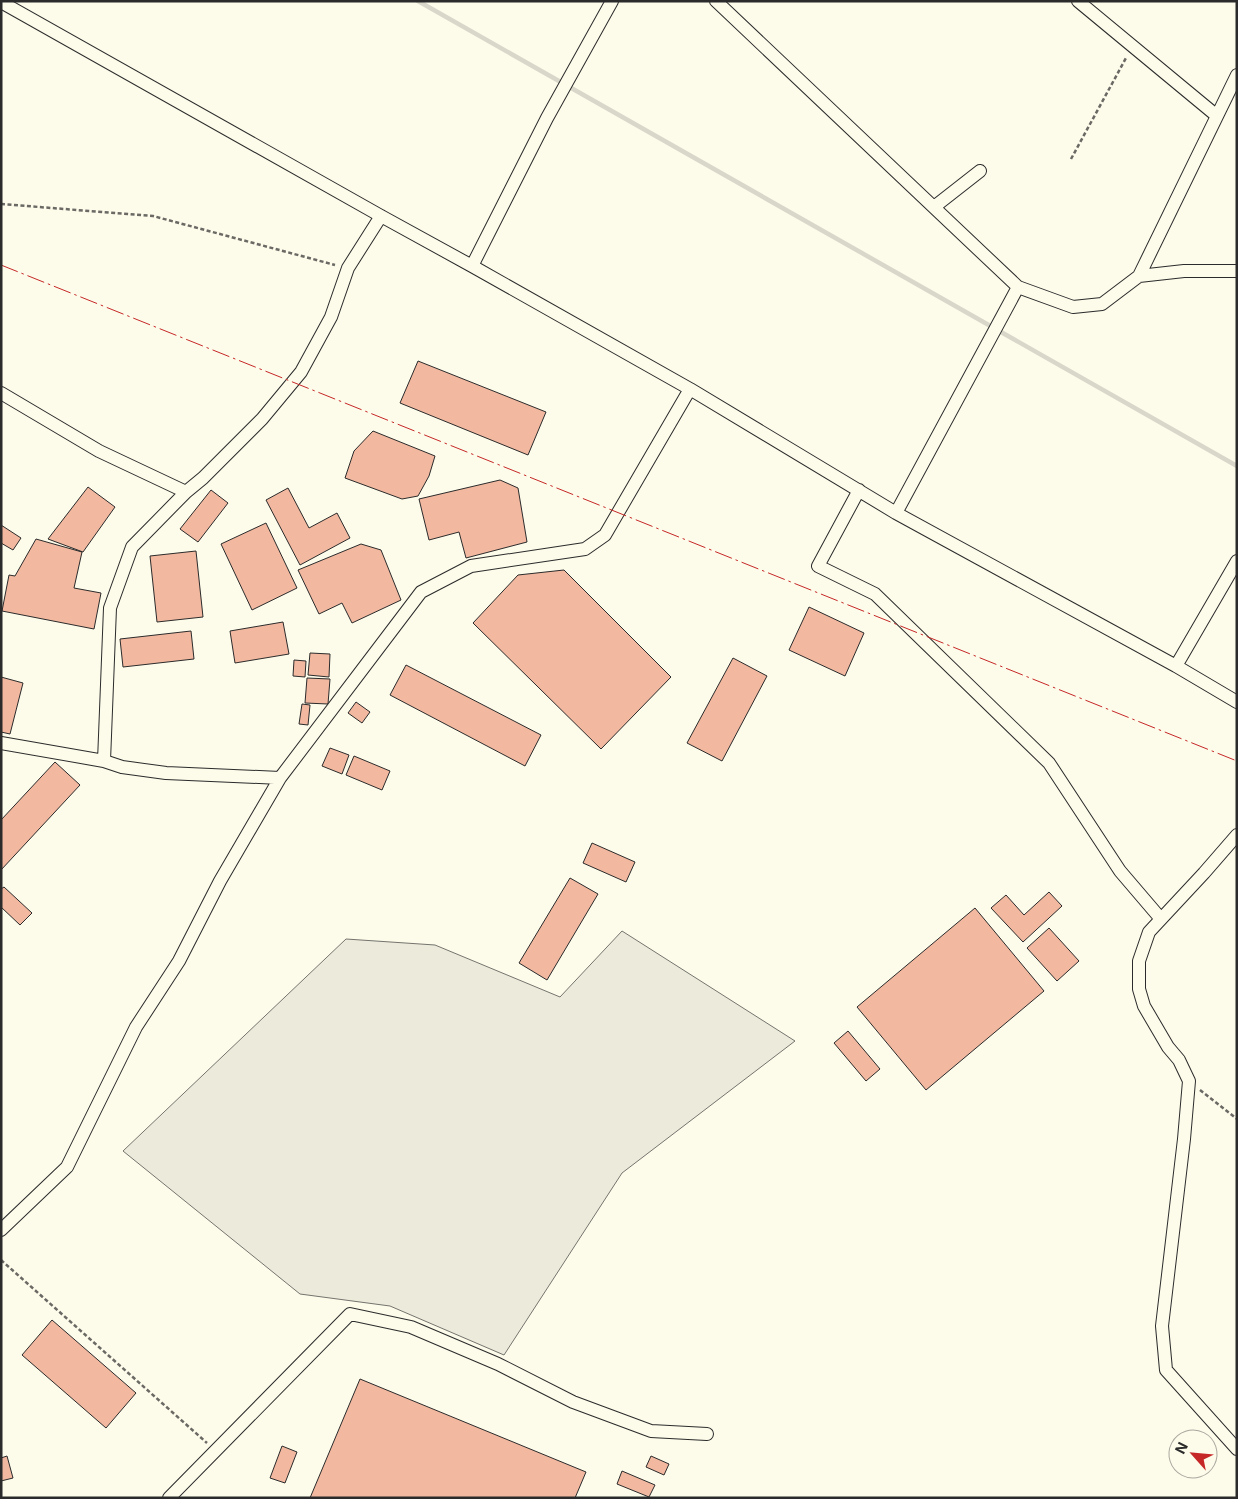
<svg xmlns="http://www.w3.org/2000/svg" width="1238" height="1499" viewBox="0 0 1238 1499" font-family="Inter,sans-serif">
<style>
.green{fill:#ecebdb;stroke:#74746e}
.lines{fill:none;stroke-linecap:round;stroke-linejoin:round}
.stream{stroke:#d8d7c9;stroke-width:4.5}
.building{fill:#f2b8a0;stroke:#2b2b2b}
.minor-casing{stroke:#2b2b2b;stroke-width:14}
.path{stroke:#6a6964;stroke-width:2.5;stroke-dasharray:4 2.5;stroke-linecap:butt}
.minor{stroke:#fdfbea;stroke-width:12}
.power{stroke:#c62828;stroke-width:1;stroke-dasharray:18 4 2.5 4;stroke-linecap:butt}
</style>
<rect width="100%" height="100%" fill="#fdfbea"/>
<path class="green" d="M622 931 795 1041 622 1173 504 1355 390 1306 300 1294 123 1151 346 939 435 945 560 997Z"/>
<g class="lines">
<path class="stream" d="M418 1 1237 466"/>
</g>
<path class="building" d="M418 361 546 412 528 455 400 403Z
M373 431 435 456 429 476 418 496 402 499 345 478 354 451Z
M500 480 518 488 527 542 466 558 459 532 429 540 419 499Z
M88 487 115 507 83 552 48 539Z
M288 488 309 528 337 513 350 538 300 565 266 500Z
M211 490 228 503 198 542 180 529Z
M266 523 297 588 252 610 221 544Z
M1 525 21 538 13 550 1 543Z
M36 539 82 552 74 588 101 593 94 629 2 611 9 575 15 576Z
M361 544 381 550 401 600 352 623 342 603 319 614 298 570Z
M196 551 203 617 157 622 150 556Z
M564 570 671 677 601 749 473 623 518 575Z
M809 607 864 633 845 676 789 650Z
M283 622 289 654 235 663 230 631Z
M191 631 194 659 123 667 120 639Z
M310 653 330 654 329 677 308 675Z
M733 658 767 676 722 761 687 743Z
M294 660 306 661 305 677 293 676Z
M406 665 541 735 525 766 390 695Z
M1 677 23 683 10 734 1 732Z
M307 678 330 679 328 704 305 703Z
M356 702 370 712 362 723 348 713Z
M302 704 310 705 308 725 299 724Z
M330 748 349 755 342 774 322 766Z
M354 756 390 771 382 790 346 775Z
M55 762 80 785 1 870V820Z
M592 843 635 862 626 882 583 863Z
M570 878 598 894 547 980 519 963Z
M4 887 32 913 20 925 1 907V889Z
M1049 892 1062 906 1023 942 991 908 1006 895 1024 915Z
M975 908 1044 991 926 1090 857 1007Z
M1049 928 1079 961 1057 981 1027 948Z
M848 1031 880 1069 866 1081 834 1043Z
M52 1320 136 1393 106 1428 22 1355Z
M360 1379 586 1472 575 1498H310Z
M282 1446 297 1452 285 1483 270 1478Z
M7 1456 13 1478 1 1481V1458Z
M651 1456 669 1464 664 1475 646 1467Z
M622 1471 655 1485 649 1497 617 1484Z"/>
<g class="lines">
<g class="minor-casing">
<path id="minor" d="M716 1 1018 287 1073 307 1102 304 1139 276 1237 75
M1078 1 1217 116
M1 2 381 216 472 266 690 389 896 513 1176 666 1237 702
M934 207 980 171
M472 266 547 118 612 1
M1139 276 1184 271H1237
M1 393 99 451 186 492
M859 490 818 566 875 594 1049 763 1120 871 1161 919
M896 513 1018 287
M1176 666 1237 561
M1 743 104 761 122 767 166 773 280 778
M104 761 110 608 132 547 186 492 203 478 262 419 301 372 331 317 348 268 381 216
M1237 835 1204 873 1149 932 1139 961V989L1144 1006 1168 1047 1179 1060 1189 1081 1184 1139 1162 1326 1166 1370 1237 1449
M1 1230 67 1167 136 1027 179 961 220 881 280 778 421 592 471 566 585 549 605 535 690 389
M169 1498 350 1314 411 1327 498 1364 573 1402 651 1431 707 1434"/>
</g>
<path class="path" d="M1071 159 1126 58
M1 204 153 216 335 265
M1200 1090 1237 1119
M1 1260 207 1443"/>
<use href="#minor" class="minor"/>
<path class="power" d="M1 265 1237 761"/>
</g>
<rect width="1238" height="1499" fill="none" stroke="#2b2b2b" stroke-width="5"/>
<g transform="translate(1193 1454) rotate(297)"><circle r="24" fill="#fdfbea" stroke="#a9a89e"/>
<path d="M0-4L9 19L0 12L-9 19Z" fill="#c62828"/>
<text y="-8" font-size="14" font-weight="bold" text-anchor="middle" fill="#2b2b2b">N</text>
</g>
</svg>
